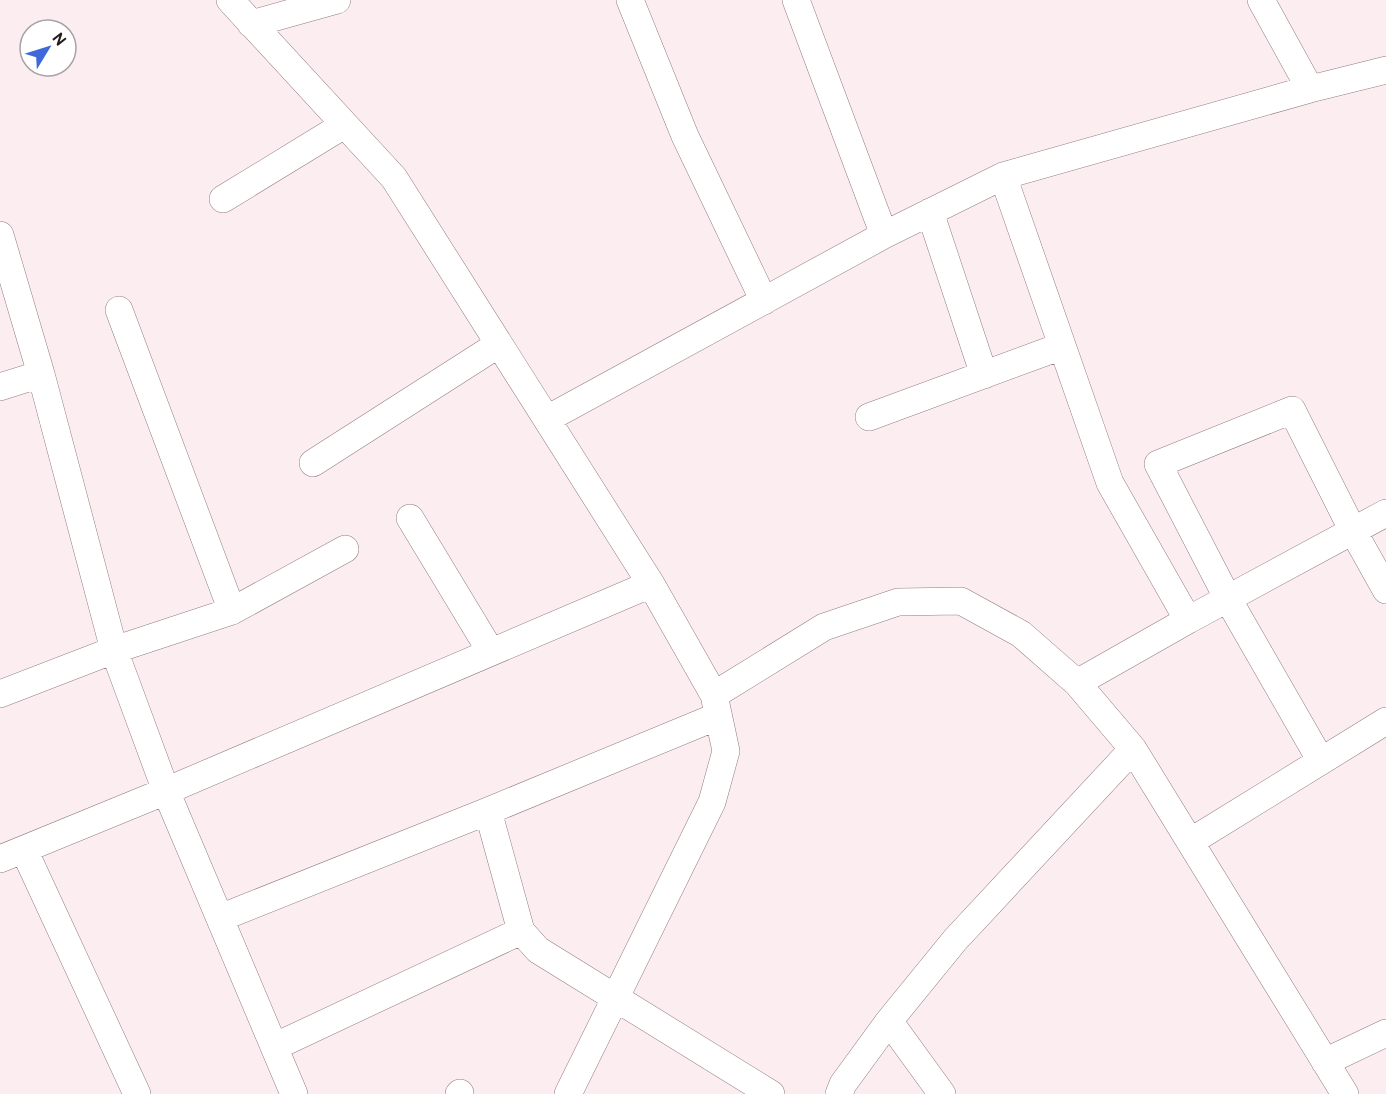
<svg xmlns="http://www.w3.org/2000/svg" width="1386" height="1094" viewBox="0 0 1386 1094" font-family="Overpass,sans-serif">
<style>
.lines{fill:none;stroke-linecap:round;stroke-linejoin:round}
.minor-casing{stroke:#927d80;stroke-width:28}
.minor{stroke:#fff;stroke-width:27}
</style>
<rect width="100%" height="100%" fill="#fceef0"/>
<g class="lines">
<g class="minor-casing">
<path id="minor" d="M230 0 394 178 651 584 714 695 726 751 712 802 568 1094
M630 0 685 136 764 301
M796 0 884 235
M1261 0 1310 89
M251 24 337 0
M1003 176 1110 483 1188 620 1077 683
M223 199 344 125
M930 212 984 375
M0 235 41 374 114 650 166 791 294 1094
M119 310 232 611
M0 387 41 374
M869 417 1062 346
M547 419 884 235 1003 176 1310 89 1386 70
M313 463 499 344
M410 518 491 652
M1188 620 1386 513
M0 694 114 650 232 611 345 549
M714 695 824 627 898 602 961 601 1021 634 1077 683 1133 749 1345 1094
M1321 761 1228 599 1158 464 1292 410 1353 531 1386 590
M488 811 521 931 538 950 771 1094
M1190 842 1386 721
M24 850 137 1094
M0 859 166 791 651 584
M220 918 488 811 718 716
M889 1021 942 1094
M274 1047 521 931
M1325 1062 1386 1033
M459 1094 460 1093
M839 1094 843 1084 889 1021 955 940 1133 749"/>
</g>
<use href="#minor" class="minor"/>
</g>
<g transform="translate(48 48) rotate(52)"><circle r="28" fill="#ffffff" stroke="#a7a3a4" stroke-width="1.5"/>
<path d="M0-4.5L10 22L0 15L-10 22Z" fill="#3f69db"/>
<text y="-9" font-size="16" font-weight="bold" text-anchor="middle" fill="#221a1b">N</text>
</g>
</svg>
